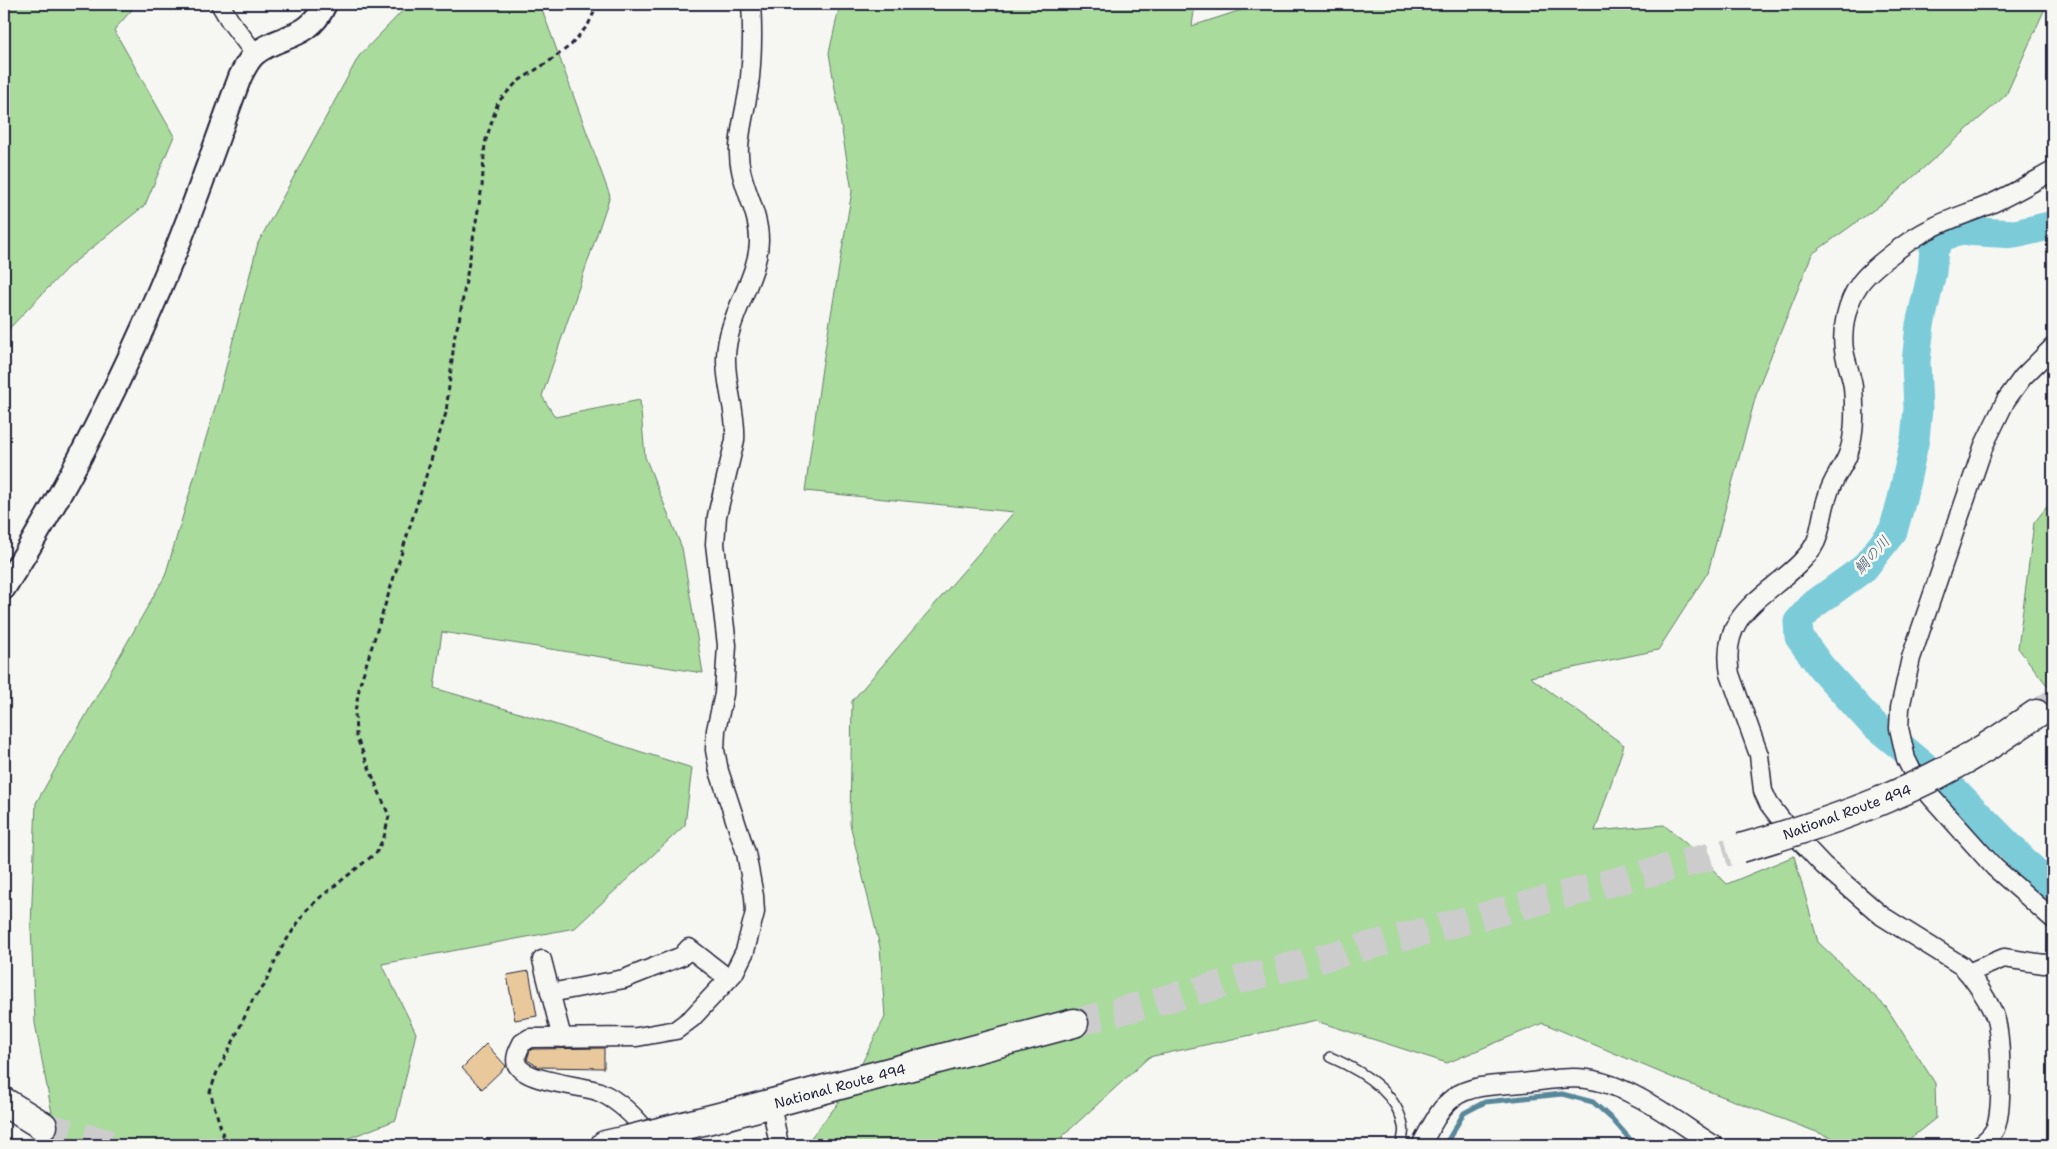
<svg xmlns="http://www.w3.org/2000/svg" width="2057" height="1149" viewBox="0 0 2057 1149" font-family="'Shantell Sans','Klee One',sans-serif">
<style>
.green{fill:#a9db9c;stroke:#667e6c}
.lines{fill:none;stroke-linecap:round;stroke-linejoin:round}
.stream{stroke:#58879a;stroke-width:5}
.river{stroke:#7ccbd9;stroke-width:29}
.building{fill:#e9c99b;stroke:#22223b}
.trunk-tunnel{stroke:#cccccd;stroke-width:28;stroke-dasharray:28 14;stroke-linecap:butt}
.service-casing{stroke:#22223b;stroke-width:12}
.minor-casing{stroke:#22223b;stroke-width:21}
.tertiary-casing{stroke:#22223b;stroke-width:26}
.trunk-casing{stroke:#22223b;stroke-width:31}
.path{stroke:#22223b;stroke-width:3;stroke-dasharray:5 4;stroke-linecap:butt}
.service{stroke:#f6f6f2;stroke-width:9}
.minor{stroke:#f6f6f2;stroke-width:18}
.tertiary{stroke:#f6f6f2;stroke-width:22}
.trunk{stroke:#f6f6f2;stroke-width:28}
.trunk-bridge-casing{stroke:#22223b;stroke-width:31;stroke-linecap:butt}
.trunk-bridge{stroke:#f6f6f2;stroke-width:28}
.labels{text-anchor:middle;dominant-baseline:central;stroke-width:5;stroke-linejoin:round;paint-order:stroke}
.street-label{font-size:14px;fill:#22223b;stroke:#f6f6f2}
.water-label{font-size:15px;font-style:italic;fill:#3d556a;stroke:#f6f6f2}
</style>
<rect width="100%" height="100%" fill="#f6f6f2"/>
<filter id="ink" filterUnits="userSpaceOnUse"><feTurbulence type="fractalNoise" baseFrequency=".02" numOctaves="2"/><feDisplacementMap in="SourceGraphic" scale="10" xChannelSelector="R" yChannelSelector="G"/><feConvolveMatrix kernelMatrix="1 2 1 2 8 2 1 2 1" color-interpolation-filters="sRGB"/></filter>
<g filter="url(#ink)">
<path class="green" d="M4 4H137L114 30 174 136 145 205 67 268 4 334Z
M409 4H540L610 196 542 396 555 417 640 400 645 457 682 548 703 673 442 632 434 688 516 712 692 768 685 825 575 928 382 964 416 1033 396 1120 331 1145H45L54 1124 35 1023 31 926 36 803 165 576 219 394 258 243 359 56Z
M840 4H1195L1192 26 1260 4H2047L2006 95 1886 201 1812 254 1758 388 1708 572 1658 650 1530 677 1624 745 1595 831 1664 825 1696 852 1727 884 1794 856 1818 942 1886 1007 1935 1083 1936 1118 1902 1145H1851L1671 1077 1543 1023 1447 1063 1316 1021 1149 1057 1053 1145H805L848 1091 885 1017 880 947 850 824 852 701 1014 512 805 491 822 368 852 191 829 53Z
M2053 499V693L2018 648 2034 523Z"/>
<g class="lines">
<path class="stream" d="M1445 1145 1464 1113 1485 1102 1562 1094 1593 1102 1613 1120 1635 1145"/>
<path class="river" d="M2053 225 2015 234 1962 231 1943 236 1934 249 1932 272 1920 325 1916 362 1918 409 1915 439 1902 499 1893 531 1864 568 1813 605 1798 622 1799 637 1821 667 1871 722 1956 792 2053 890"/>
</g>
<path class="building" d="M529 971 537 1016 515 1020 507 975Z
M486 1044 506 1066 482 1089 462 1068Z
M604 1048V1068L539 1067 527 1060 530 1050 533 1049Z"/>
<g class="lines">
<path class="trunk-tunnel" d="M2036 714 2053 703
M1074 1023 1728 852
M43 1126 115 1145"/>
<g class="service-casing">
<path id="service" d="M1330 1057C1360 1070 1397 1091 1403 1126 1405 1132 1402 1139 1401 1145"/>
</g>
<g class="minor-casing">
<path id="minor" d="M220 4 230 21 255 54
M2053 347 2023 377 2006 400 1984 445 1911 658 1900 708 1899 728 1906 759 1915 777 1933 799 1994 867 2053 919
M542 960 562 1038
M1968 973 2004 958 2044 964 2053 963
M550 993 624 979 682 956 689 948 729 979
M771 1104 779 1145
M648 1142 647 1133 643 1127C631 1113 615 1098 597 1091 579 1085 527 1082 517 1065 514 1058 519 1049 522 1043L530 1038 637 1037 676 1030 692 1018 734 973 745 951 755 912 754 896 746 853 719 771 715 750 716 730 724 694 727 645 715 544 717 516 735 440C737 412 725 385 726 357 727 315 759 278 759 240 759 208 737 181 739 148 740 128 746 107 749 87 752 60 753 31 751 4
M1421 1145C1430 1130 1438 1109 1453 1098 1471 1084 1501 1085 1522 1083 1543 1081 1566 1076 1587 1079 1631 1085 1677 1122 1714 1145
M1979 1145C1985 1142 1991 1136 1995 1129 2003 1111 2002 1033 1994 1014 1986 997 1974 979 1962 966L1882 916 1823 865 1786 826 1769 804 1763 791 1759 755 1730 674C1719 613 1764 599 1800 563 1808 555 1815 547 1818 536 1822 522 1823 508 1828 495 1831 483 1839 473 1845 461 1856 440 1855 410 1853 387 1851 374 1846 362 1844 350 1841 329 1847 302 1859 285 1869 269 1913 237 1930 229 1948 219 1967 214 1986 206 2009 196 2031 183 2053 171"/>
</g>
<g class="tertiary-casing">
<path id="tertiary" d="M4 588C71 483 127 370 174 255 198 196 218 136 240 77 244 69 248 60 255 54 279 34 309 41 325 4"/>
</g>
<g class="trunk-casing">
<path id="trunk" d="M1999 739 2036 714
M4 1102 43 1126
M731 1114 1074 1023
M605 1145 627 1140"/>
</g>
<path class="path" d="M226 1145 210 1092 217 1072 231 1046 253 999 264 986 282 947 305 912 317 900 376 853 384 837 389 816 356 736 355 712 360 684 446 413 455 334 459 321 482 187 485 143 498 102 517 82 551 60 571 45 588 25 598 4"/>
<use href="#service" class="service"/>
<use href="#minor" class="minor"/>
<use href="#tertiary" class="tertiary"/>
<use href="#trunk" class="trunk"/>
<g class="trunk-bridge-casing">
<path id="trunk-bridge" d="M1741 848C1834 821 1918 792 1999 739
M627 1140 731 1114"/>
</g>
<use href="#trunk-bridge" class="trunk-bridge"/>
</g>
</g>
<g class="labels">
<g class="street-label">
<text transform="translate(1847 812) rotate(-20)">National Route 494</text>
<text transform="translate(840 1086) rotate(-15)">National Route 494</text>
</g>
<g class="water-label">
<text transform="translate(1872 555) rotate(-48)">鯛の川</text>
</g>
</g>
<rect width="2057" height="1149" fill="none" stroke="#f6f6f2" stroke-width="20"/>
<rect x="10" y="10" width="2037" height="1129" fill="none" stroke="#22223b" stroke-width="2" filter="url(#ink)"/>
</svg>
